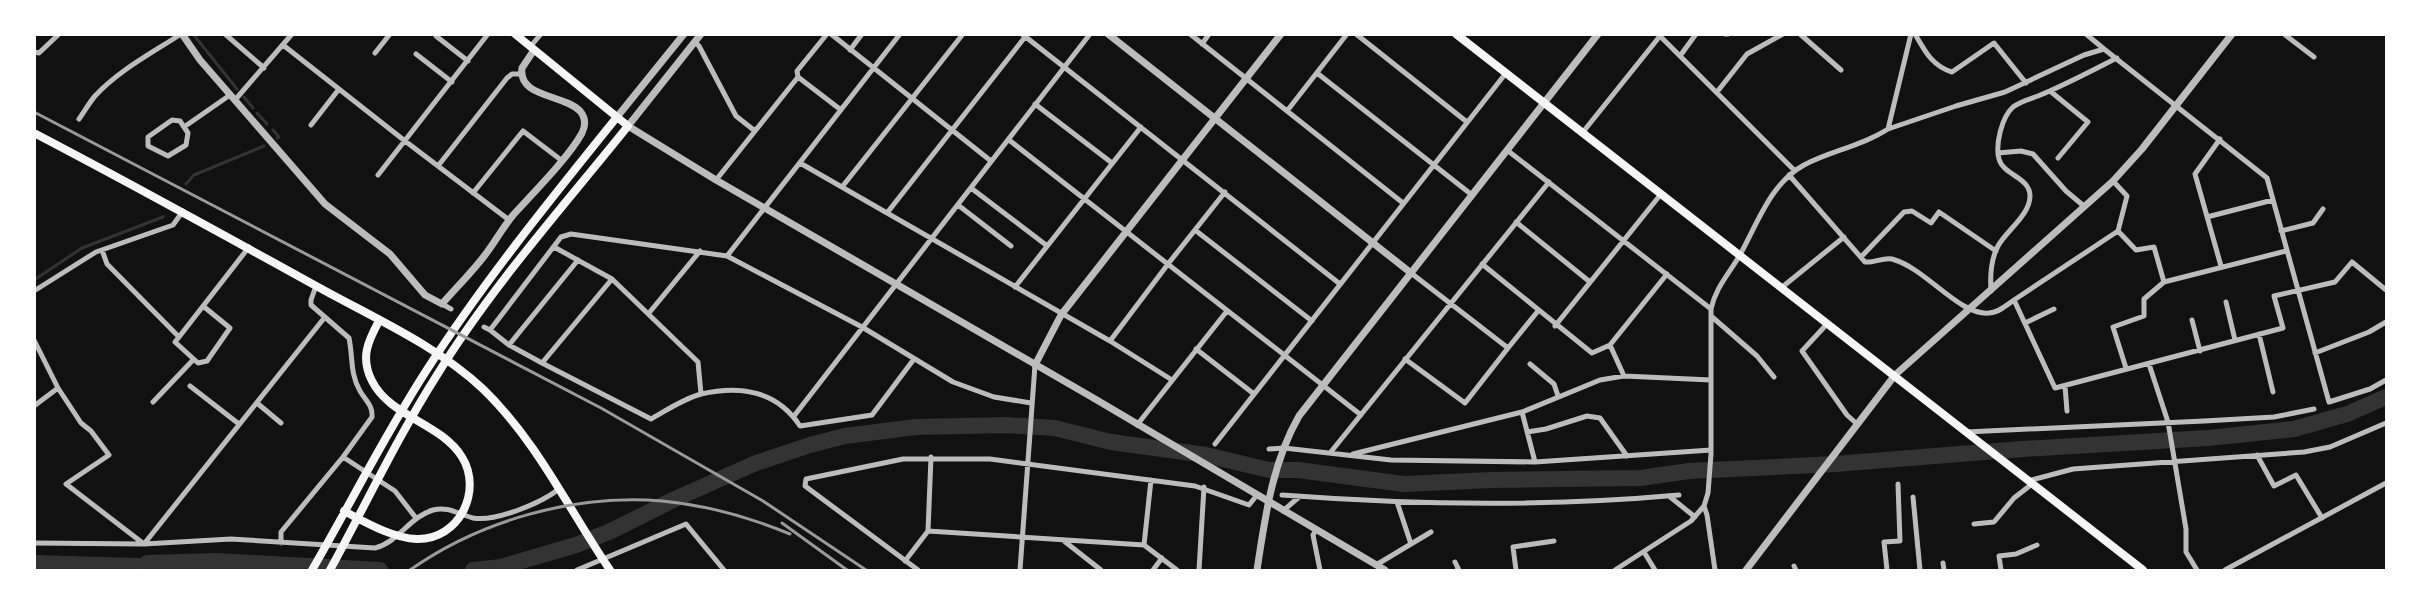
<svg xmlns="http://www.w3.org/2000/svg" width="2421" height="605" viewBox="0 0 2421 605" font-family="'Alegreya Sans',sans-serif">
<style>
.water{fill:#333}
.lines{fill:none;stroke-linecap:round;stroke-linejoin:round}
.stream{stroke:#333;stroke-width:3}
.river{stroke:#333;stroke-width:16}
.minor{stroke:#bcbcbc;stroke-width:5}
.tertiary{stroke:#bcbcbc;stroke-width:7}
.secondary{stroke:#f5f5f5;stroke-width:8}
.rail{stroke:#9a9a9a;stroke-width:3}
</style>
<rect width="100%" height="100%" fill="#111"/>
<path class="water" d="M35 555 172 559 167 567 161 570H35Z"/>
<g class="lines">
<path class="stream" d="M193 34 237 89
M244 97 253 108
M257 113 267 124
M273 130 279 137 277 138
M186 184 194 175 264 146
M34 280 82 248 163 217"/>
<path class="river" d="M147 563 215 561 380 570
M473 570 501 567 576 545 611 531 675 499 756 463 810 445 845 436 916 427 1006 425 1055 428 1111 442 1206 455 1269 470H1298L1404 484 1491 480 1641 478 1689 471 1835 464 2022 449 2208 438 2294 429 2347 414 2386 397"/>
<path class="minor" d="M225 34 264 68
M831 34 991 161
M1022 34 1340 284
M1190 34 1403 203
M1356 34 1467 122
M1658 34 1795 171
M1725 34H1728
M1800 34 1841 70
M1915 34C1925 51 1932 66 1952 72L1994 43 2026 83
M2086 34 2104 49
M2284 34 2314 57
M436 36 468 61
M695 42 699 46 736 116 755 131
M1202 44 1209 34
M283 45 405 141 509 220
M530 47 541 34
M850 50 862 34
M34 52 39 53 59 34
M375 53 390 34
M416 54 452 82
M1680 56 1696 34
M1317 73 1472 195
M798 77 797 71 827 34
M2050 91 2088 122 2058 158
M1717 92 1747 54 1783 34
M235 100 292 34
M1035 104 1112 163
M1287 111 1347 34
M79 119C84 112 89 103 95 96 119 70 152 53 181 34
M311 125 339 89
M184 127 180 121 172 120 148 137V146L168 156 186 145 188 133 184 127 230 95
M1888 129 1911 34
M1583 132 1660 36
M2220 139 2195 174 2221 266
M1009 140 1361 415
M1507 150 1711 309
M1998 153 2021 151 2033 154 2066 191 2085 207
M800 163 1110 341 1172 380
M438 166 507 78 512 74H521
M378 175 488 34
M1789 175 1865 262C1874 263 1884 257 1892 259 1926 268 1959 316 1989 313 1998 313 2007 305 2014 300L2055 388 2283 328 2274 296 2335 282 2352 262 2386 290
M716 180 798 77 841 110
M2113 181 2127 196 2118 231 2136 250 2154 247 2164 282 2286 251
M842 187 963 34
M971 188 1046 245
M473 193 523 131 561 160
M958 205 1011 246
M887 213 1025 37
M2207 217 2273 200
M1516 222 1590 282
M1195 230 1312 321
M2281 231 2313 223 2323 209
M554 247 612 279 698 362 701 394
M102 250 107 264 179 337 249 247
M727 256 900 34
M1861 257 1904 212 1912 211 1931 223 1939 212 1996 251
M1482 264 1592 353 1610 345 1624 376 1711 380
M1411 273 1508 348 1538 311
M612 279 542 363 651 419C667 410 683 399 701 394 740 385 777 391 800 426L872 415 914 359
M1015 287 1141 127
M1781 288 1844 237
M34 291 96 252 173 225 183 211
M1991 291C1990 276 1991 259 1998 246 2006 231 2030 215 2030 196 2030 177 2003 175 1999 159 1995 144 2002 117 2013 107 2021 101 2030 99 2038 96 2065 85 2091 71 2117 58
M2014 300 2118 231
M2226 302 2235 340
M442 304 451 309
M649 313 700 251
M1711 316 1757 356 1774 377
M2192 320 2200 351
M2025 323 2054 309
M1827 324 1802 351 1847 415 1857 424
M1555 326 1661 194
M484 327 490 330 561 237 571 234 727 256 862 327 953 382 994 397 1031 403
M490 330 509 345 542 363
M2259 334 2273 392
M179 337 175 342 198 363 207 361 230 328 203 306
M34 340 58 388 81 423 91 431 109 455 66 484 144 544 325 317
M1110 341 1168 264 1225 192
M509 345 578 260
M1610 345 1667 274
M1196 349 1254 394
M2315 353 2369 332 2386 322
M1405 359 1465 403 1508 348
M1530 364 1554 384 1558 396
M2149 364 2168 422 2186 529V552L2197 570
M2126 368 2113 327 2144 316V299L2164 282
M190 386 239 424
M2065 386 2067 411
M153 402 193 360
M257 403 281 423
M34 406 58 388
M1522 412 1535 462
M794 416 1090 34
M1137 425 1227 311
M1527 432 1546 429 1587 416 1600 418 1627 456
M1966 432 2204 421 2274 417 2314 409
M1215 444 1506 73
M1269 449 1284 448 1391 460 1535 462 1711 450
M1330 453 1549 182
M1353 454 1522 412 1600 380 1624 376
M2257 455 2274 486 2296 475 2322 518
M343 457 395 491 416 518
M2028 481 2073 469 2304 452 2330 447 2386 423
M1282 495C1414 505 1547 507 1679 495
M1669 496 1695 517
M1913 497 1920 570
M1704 506 1707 515 1715 570
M1283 511 1299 497
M1974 524 1994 522 2014 498 2032 484
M1316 530 1313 535 1320 570
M928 531 1144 545 1177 570
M1064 541 1101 570
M34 543 144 544 231 539 375 548C399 542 409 517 433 510 448 506 458 514 473 518 496 522 541 503 559 489
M281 543V532L343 457 372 417C373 406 366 401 360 391 350 374 353 357 349 338L311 305V300L316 286
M1411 544 1431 532
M1144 545 1151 480
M1644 552 1655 570
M905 561 928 531 931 457
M1455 562 1459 570H1457
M1943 563 1944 570
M1376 565 1411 544 1397 502
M1794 566 1796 570
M577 570 686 524 724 570
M918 570 805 486 806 479 903 459H990L1195 486 1249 505 1257 495
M1020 570 1035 365
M1153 570 1162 558
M1199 570 1204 487
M1516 570 1513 547 1554 541
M1615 570 1691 521 1704 506 1708 493 1711 454V309C1716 286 1730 273 1741 253 1758 222 1771 183 1804 165 1830 151 1862 146 1888 129L1956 106 2005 92 2084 55 2104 49 2267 178 2329 402 2370 389 2386 380
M1887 570 1884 542 1900 541 1898 484
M2001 570 1999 556 2016 554 2037 545
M2225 570 2386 483"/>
<path class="tertiary" d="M182 34 200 60 325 204 390 254 425 295 442 304C456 288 472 272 485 255 495 242 503 227 514 214 534 192 569 157 582 133 586 125 585 117 580 111 564 94 518 98 522 68L534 50
M701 34 628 126 716 180 1090 396 1385 570
M1108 34 1411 273
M617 117 684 34
M1035 365 1061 315 1281 34
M1257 570C1265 518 1272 463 1299 416L1598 34
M1746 570 1895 375 2113 181 2142 149 2232 34"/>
<path class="secondary" d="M1456 34 2143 570
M34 133C130 183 224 235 318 287 374 318 436 345 483 389 537 441 569 510 610 570
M344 511C365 522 392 538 417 539 459 540 483 491 462 457 441 423 390 417 372 381 360 358 368 341 379 321
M312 570C351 503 385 434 428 368 485 280 551 199 617 117
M330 570C365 506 397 438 437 375 492 286 563 207 628 126L515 34"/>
<path class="rail" d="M34 112 601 408 763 501 866 570
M782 523 847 570
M410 570C481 520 574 494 662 501 706 505 749 517 790 534"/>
</g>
<rect width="2421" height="605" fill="none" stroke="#ffffff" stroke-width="72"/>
</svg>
